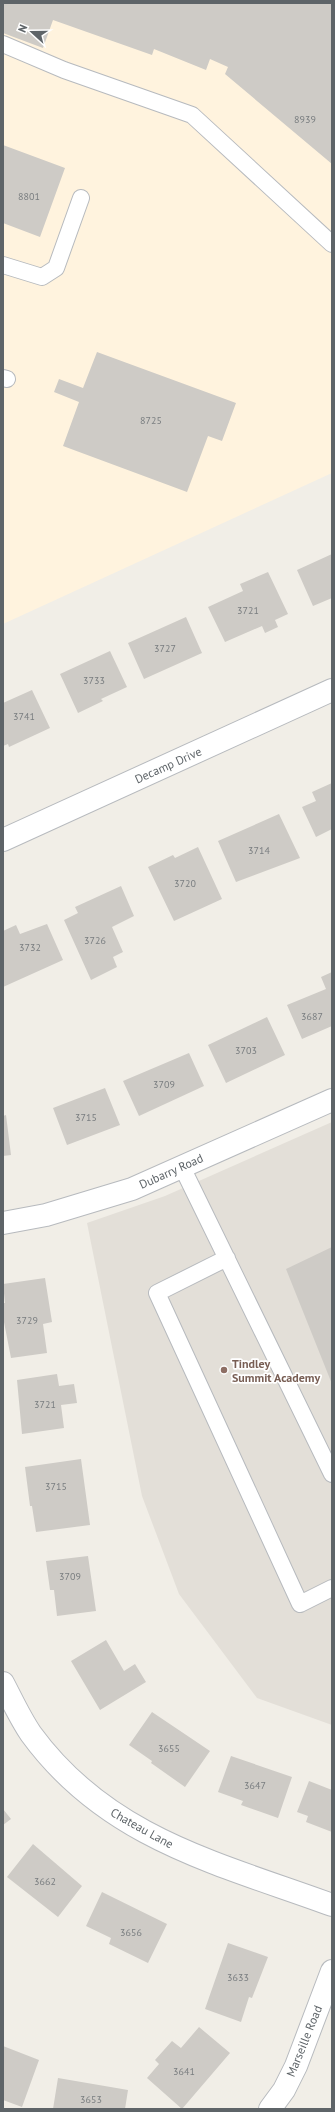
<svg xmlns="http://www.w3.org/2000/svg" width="335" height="2112" viewBox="0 0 335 2112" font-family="'PT Sans',sans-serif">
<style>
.commercial{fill:#fff3de}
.education{fill:#e3dfd8}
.building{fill:#cecbc6}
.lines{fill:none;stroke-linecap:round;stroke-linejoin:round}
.lane-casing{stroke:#b7babe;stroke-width:18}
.street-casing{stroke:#b7babe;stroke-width:24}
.lane{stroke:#fff;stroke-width:16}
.street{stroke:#fff;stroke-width:22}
.education-dot{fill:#8d6e63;stroke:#fff;stroke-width:1.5}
.labels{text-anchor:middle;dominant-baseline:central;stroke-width:3.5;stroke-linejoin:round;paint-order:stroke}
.number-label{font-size:10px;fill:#7a7e80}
.street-label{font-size:12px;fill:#5e6468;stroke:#fff}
.education-label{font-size:12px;font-weight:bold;fill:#785e54;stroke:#fff;text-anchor:start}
</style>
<rect width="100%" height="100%" fill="#f1eee7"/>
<path class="commercial" d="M3 3H332V473L3 624Z"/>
<path class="education" d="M332 1122V1725L257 1698 179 1594 142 1496 87 1223 165 1196Z"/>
<path class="building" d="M3 3H332V164L225 74 228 67 210 59 206 70 154 49 152 55 53 20 43 48 3 33Z
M3 145 65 168 40 237 3 223Z
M97 352 236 403 222 441 208 436 187 492 63 446 79 402 54 392 59 379 83 388Z
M332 554V598L313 606 297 570Z
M268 572 288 614 275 620 278 627 265 633 262 626 225 642 208 607 243 591 240 584Z
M186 617 202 653 144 679 128 643Z
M110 651 127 687 101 699 103 701 78 713 60 674Z
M32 690 50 728 9 747 8 744 3 746V703Z
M332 783V829L316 837 302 807 316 801 312 792Z
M279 814 300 858 236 882 218 841Z
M198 847 222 899 174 921 148 867 173 855 175 858Z
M121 886 134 916 112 927 123 952 113 957 117 967 91 980 64 920 78 913 75 907Z
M47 924 63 960 3 987V931L16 925 20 934Z
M332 972V1026L302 1039 287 1005 326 989 321 977Z
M267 1017 285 1055 226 1083 208 1045Z
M189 1053 204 1086 139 1116 123 1081Z
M105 1088 120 1125 67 1145 53 1108Z
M6 1115 11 1155 3 1156V1116Z
M332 1247V1384L286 1269Z
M45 1278 52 1322 43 1324 47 1353 11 1358 3 1317V1303H5L3 1284Z
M57 1374 59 1386 74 1384 77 1403 61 1405 64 1428 22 1434 17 1380Z
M81 1459 90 1525 36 1532 32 1506H30L25 1467Z
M88 1556 96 1611 57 1616 54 1590H50L46 1561Z
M106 1640 124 1671 135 1664 146 1682 100 1710 71 1661Z
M152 1712 210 1751 185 1787 151 1763 152 1761 129 1745Z
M231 1756 292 1777 278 1818 241 1805 243 1801 218 1792Z
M309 1781 332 1790V1832L306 1822 308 1816 297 1812Z
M3 1809 11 1819 3 1825Z
M33 1844 82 1886 58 1917 7 1877Z
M102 1892 167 1924 148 1963 109 1944 111 1938 86 1926Z
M228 1943 268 1957 252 1998 249 1997 241 2022 205 2009Z
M199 2027 230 2053 182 2109 147 2078 159 2064 155 2060 172 2041 181 2048Z
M3 2046 39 2060 22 2107 3 2100Z
M58 2078 128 2090 125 2109H53Z"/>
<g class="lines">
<g class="lane-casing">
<path id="lane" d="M3 44 64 70 192 115 332 244
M3 265 42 277 56 268 81 198
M3 378 7 379
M182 1167 332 1474
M227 1258 157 1293 300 1604 332 1588"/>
</g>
<g class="street-casing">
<path id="street" d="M3 840 332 690
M3 1223 46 1215 132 1189 332 1100
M3 1683C12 1700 20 1718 31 1734 107 1838 217 1863 332 1905
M270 2109 284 2090 296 2066 332 1971"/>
</g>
<use href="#lane" class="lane"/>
<use href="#street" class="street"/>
</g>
<circle class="education-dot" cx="224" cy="1370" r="4"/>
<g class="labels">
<g class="number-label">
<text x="305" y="119">8939</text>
<text x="29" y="196">8801</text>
<text x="151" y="420">8725</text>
<text x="248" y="610">3721</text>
<text x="165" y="648">3727</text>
<text x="94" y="680">3733</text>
<text x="24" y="716">3741</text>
<text x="259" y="850">3714</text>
<text x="185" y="883">3720</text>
<text x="95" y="940">3726</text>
<text x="30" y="947">3732</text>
<text x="312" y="1016">3687</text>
<text x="246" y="1050">3703</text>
<text x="164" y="1084">3709</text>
<text x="86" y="1117">3715</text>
<text x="27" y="1320">3729</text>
<text x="45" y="1404">3721</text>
<text x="56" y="1486">3715</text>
<text x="70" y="1576">3709</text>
<text x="169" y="1748">3655</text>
<text x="255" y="1785">3647</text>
<text x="45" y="1881">3662</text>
<text x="131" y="1932">3656</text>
<text x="238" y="1977">3633</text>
<text x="184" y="2071">3641</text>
<text x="91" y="2099">3653</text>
</g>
<g class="street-label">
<text transform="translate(168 765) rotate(-24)">Decamp Drive</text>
<text transform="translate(171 1171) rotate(-24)">Dubarry Road</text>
<text transform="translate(142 1828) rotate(29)">Chateau Lane</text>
<text transform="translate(304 2041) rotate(-68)">Marseille Road</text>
</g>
<g class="education-label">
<text x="232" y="1363">Tindley<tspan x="232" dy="14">Summit Academy</tspan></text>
</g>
</g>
<rect width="335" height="2112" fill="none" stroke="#5e6468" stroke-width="8"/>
<g transform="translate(32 32) rotate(291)" stroke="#ffffff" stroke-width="3" paint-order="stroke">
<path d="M0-3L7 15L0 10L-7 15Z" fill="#5e6468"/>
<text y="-6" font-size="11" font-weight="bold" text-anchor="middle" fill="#5e6468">N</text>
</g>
</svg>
